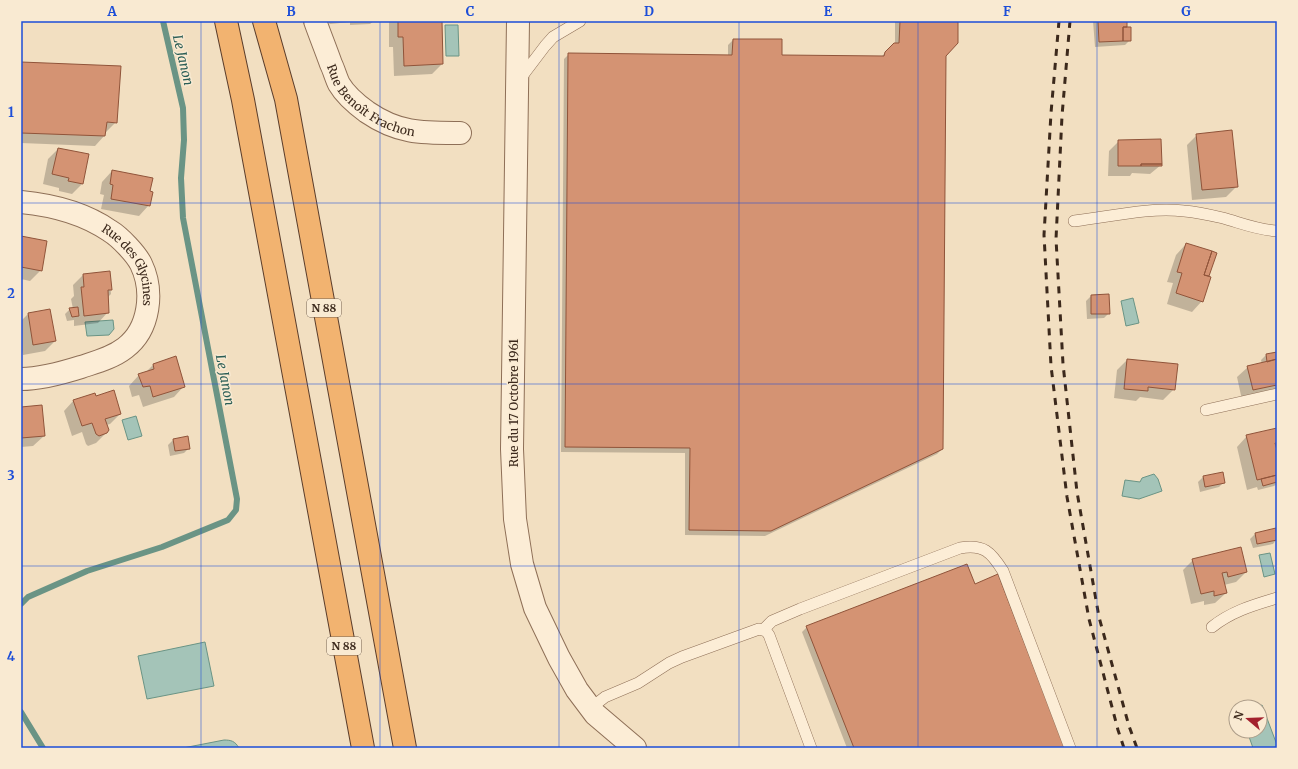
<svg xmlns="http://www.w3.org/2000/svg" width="1298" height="769" viewBox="0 0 1298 769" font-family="Merriweather,serif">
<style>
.water{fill:#a4c4b8;stroke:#6a9485}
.shadow{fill:#0003}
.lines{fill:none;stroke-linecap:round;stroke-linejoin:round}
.stream{stroke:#6a9485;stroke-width:6}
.building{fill:#d49373;stroke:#90543a}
.service-casing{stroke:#8e6f57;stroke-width:12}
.minor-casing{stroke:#8e6f57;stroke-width:24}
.trunk-casing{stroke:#5b3d2b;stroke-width:24}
.service{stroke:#fcedd6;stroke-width:11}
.minor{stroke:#fcedd6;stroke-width:22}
.trunk{stroke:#f2b370;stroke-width:22}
.rail{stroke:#3c291c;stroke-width:3;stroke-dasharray:7 7;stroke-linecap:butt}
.grid{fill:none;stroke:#1d4ed8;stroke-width:1;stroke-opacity:0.55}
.labels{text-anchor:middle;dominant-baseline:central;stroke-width:3;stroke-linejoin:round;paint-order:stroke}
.shield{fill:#f9ead2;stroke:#756353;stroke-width:1}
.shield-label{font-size:11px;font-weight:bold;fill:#3c291c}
.street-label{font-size:12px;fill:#3c291c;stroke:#f9ead2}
.water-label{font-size:13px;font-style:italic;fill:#2a5d55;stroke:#f9ead2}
.neatline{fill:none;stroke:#1d4ed8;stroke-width:1.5}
.grid-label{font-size:13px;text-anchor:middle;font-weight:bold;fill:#1d4ed8}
</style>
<rect width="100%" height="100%" fill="#f2dfc1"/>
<path class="water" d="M445 25H458L459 56H446Z
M1133 298 1139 323 1126 326 1121 301Z
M113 320 114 329 109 335 87 336 85 322Z
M136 416 142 436 128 440 122 420Z
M1154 474 1158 479 1162 491 1139 499 1122 496 1125 480 1140 482 1142 478Z
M1270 553 1275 574 1264 577 1259 555Z
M205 642 214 686 147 699 138 656Z
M1262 705 1277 745V746L1273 748H1253L1247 731H1260V707H1257Z
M224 740C231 740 235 741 239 748H183Z"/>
<path class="shadow" d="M327 21H374L370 24 350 25V22L330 24Z
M389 21H441L442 64 432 74 394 76 393 47H389Z
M895 21H957L945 55 942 449 937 454 765 536 685 535V453L561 452 564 59 569 54 728 56V45L733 40 780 56 881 57 895 43Z
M1093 21H1126V28L1130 40 1125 45 1095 47Z
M1160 21H1187L1186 22Z
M21 63 116 122 105 133V135L95 146 21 143Z
M1197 135 1237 186 1226 197 1192 200 1187 145Z
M1119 141 1161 165 1150 174 1132 173 1130 176H1108L1109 151Z
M58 149 82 184 72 194 59 191V188L43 184 48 159Z
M112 171 149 192V205L139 216 101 209 104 195 100 194 102 182Z
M21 237 41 270 30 281 21 279Z
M1186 244 1216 253 1207 277 1202 301 1192 312 1167 304 1173 283 1167 282 1176 255Z
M109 272 111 294 107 298 108 312 98 323 74 326V320L67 321 65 314 70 309H73L71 299 74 296 73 285 83 275Z
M1091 296 1109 313 1104 318 1087 319 1086 301Z
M50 311 55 341 45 351 23 355 21 344V321L28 314Z
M1277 353V393L1242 400 1237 377 1248 367 1262 364 1261 360 1266 355Z
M176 358 184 386 174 397 143 407 139 395 132 397 129 386 139 375 145 373 153 365Z
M1127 360 1174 389 1163 400 1140 397 1136 401 1114 398 1117 370Z
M95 397 120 414 110 424 106 425V433L96 443 88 446 86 444 82 432 72 436 64 411 74 400Z
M21 408 44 436 33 446 21 447Z
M1277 429V446L1275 447 1277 454V484L1274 486 1258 490 1257 487 1247 490 1237 447 1247 436Z
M187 437 189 448 184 453 170 456 168 445 173 440Z
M1222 473 1224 482 1219 487 1200 492 1198 482 1203 477Z
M1276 530 1277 539 1273 544 1253 548 1250 539 1255 534Z
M1193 560 1246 572 1236 582 1224 585 1226 593 1215 603 1204 605V601L1191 604 1183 570Z
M974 585 1064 748H847L802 632 807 627Z"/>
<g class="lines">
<path class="stream" d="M21 604 28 597 87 571 162 547 228 520 236 510 237 499 183 218 181 178 184 140 183 108 163 21
M21 712 43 748"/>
</g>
<path class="building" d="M398 21H442L443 64 404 66 403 37H398Z
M900 21H958V43L946 56 943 449 771 531 689 530 690 448 565 447 568 53 732 55 733 39H782V55L884 56 885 52 894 43H899Z
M1098 21H1127V27H1123V41L1099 42Z
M1123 27H1131V41H1123Z
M21 62 121 66 117 123 107 122 105 136 21 133Z
M1232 130 1238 187 1202 190 1196 134Z
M1161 139 1162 164H1141V166H1118V140Z
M58 148 89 154 83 184 68 181 69 178 52 174Z
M1141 164H1162V166H1141Z
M112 170 153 178 150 191 153 192 150 206 111 199 113 185 110 184Z
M21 236 47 241 42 271 21 267Z
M1186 243 1212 251 1204 275 1211 277 1203 302 1176 293 1182 273 1177 272Z
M1212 251 1217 253 1209 276 1204 275Z
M110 271 112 290H108L109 313 84 316 81 287H84L83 274Z
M1109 294 1110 314H1091V295Z
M78 307 79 316 72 317 69 308Z
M50 309 56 341 33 345 28 313Z
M1277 352V359L1267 362 1266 354Z
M176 356 185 387 153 397 150 386 143 387 138 374 154 369 153 364Z
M1127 359 1178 364 1175 390 1148 387V391L1124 389Z
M1277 359V385L1253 390 1247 366Z
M114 390 121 414 105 419 109 430 107 433 99 436 96 434 92 423 82 426 73 400 95 393 96 396Z
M42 405 45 436 21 438V407Z
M1277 428V443H1275L1277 450V475L1257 480 1246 435Z
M188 436 190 449 175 451 173 439Z
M1223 472 1225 483 1205 487 1203 476Z
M1277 475V482L1263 486 1261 479Z
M1276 528 1277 540 1257 544 1255 533Z
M1241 547 1247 572 1228 577 1227 572 1222 573 1227 593 1214 596V591L1201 594 1192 559Z
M967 564 975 584 998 574 1065 748H854L806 626Z"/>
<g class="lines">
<g class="service-casing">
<path id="service" d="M520 79 545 46 553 37 580 21
M1074 221C1110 217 1147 207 1184 211 1197 212 1210 215 1223 218 1241 223 1258 230 1277 231
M1206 410 1277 394
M1212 627C1232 611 1254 605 1277 598
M763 630 772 621 800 609 960 548C984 544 991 552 1003 571L1070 748
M591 708 605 697 638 683 669 663 682 657 759 629 766 631 769 635 811 748"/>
</g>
<g class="minor-casing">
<g id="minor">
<path id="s1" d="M315 21C320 35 326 50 331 64 334 70 336 78 339 84 346 96 356 104 367 112 399 134 423 133 460 133"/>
<path d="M518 21 512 449 515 519 522 564 535 608 559 658 577 690 595 714 635 748"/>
<path id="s2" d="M21 202C52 205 84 213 110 231 120 237 136 254 141 264 154 291 150 329 125 348 112 358 96 362 81 367 62 373 41 379 21 379"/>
</g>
</g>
<g class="trunk-casing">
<path id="trunk" d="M226 21 243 100 363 748
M264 21 286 99 405 748"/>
</g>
<use href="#service" class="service"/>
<use href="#minor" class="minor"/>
<use href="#trunk" class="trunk"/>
<path class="rail" d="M1059 21 1051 113 1044 235 1051 366 1067 497 1089 619 1118 730 1124 748
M1070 21 1062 116 1056 239 1063 364 1077 492 1099 617 1129 726 1137 748"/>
</g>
<path class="grid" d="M201 21V748M380 21V748M559 21V748M739 21V748M918 21V748M1097 21V748M21 203H1277M21 384H1277M21 566H1277"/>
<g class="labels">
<g class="shield">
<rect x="307" y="299" width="34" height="18" rx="3"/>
<rect x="327" y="637" width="34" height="18" rx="3"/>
</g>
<g class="shield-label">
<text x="324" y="308">N 88</text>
<text x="344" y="646">N 88</text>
</g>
<g class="street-label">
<text stroke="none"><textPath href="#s1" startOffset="103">Rue Benoît Frachon</textPath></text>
<text stroke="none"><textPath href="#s2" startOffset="135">Rue des Glycines</textPath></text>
<text transform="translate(513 403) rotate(-90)">Rue du 17 Octobre 1961</text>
</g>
<g class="water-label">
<text transform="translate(183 60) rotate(77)">Le Janon</text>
<text transform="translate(225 380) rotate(79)">Le Janon</text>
</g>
</g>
<rect width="1298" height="769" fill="none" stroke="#f9ead2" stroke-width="44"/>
<g transform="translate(1248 719) rotate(289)"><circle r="19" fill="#f9ead2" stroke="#ad9d89"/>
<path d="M0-3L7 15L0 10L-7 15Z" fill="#a3202d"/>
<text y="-6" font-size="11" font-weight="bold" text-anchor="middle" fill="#3c291c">N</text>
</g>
<rect x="22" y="22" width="1254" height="725" class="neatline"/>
<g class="grid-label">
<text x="112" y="16">A</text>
<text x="291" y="16">B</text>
<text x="470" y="16">C</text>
<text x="649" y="16">D</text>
<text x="828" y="16">E</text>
<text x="1007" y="16">F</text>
<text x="1186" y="16">G</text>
<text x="11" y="117">1</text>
<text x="11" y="298">2</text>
<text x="11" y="480">3</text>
<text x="11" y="661">4</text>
</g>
</svg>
